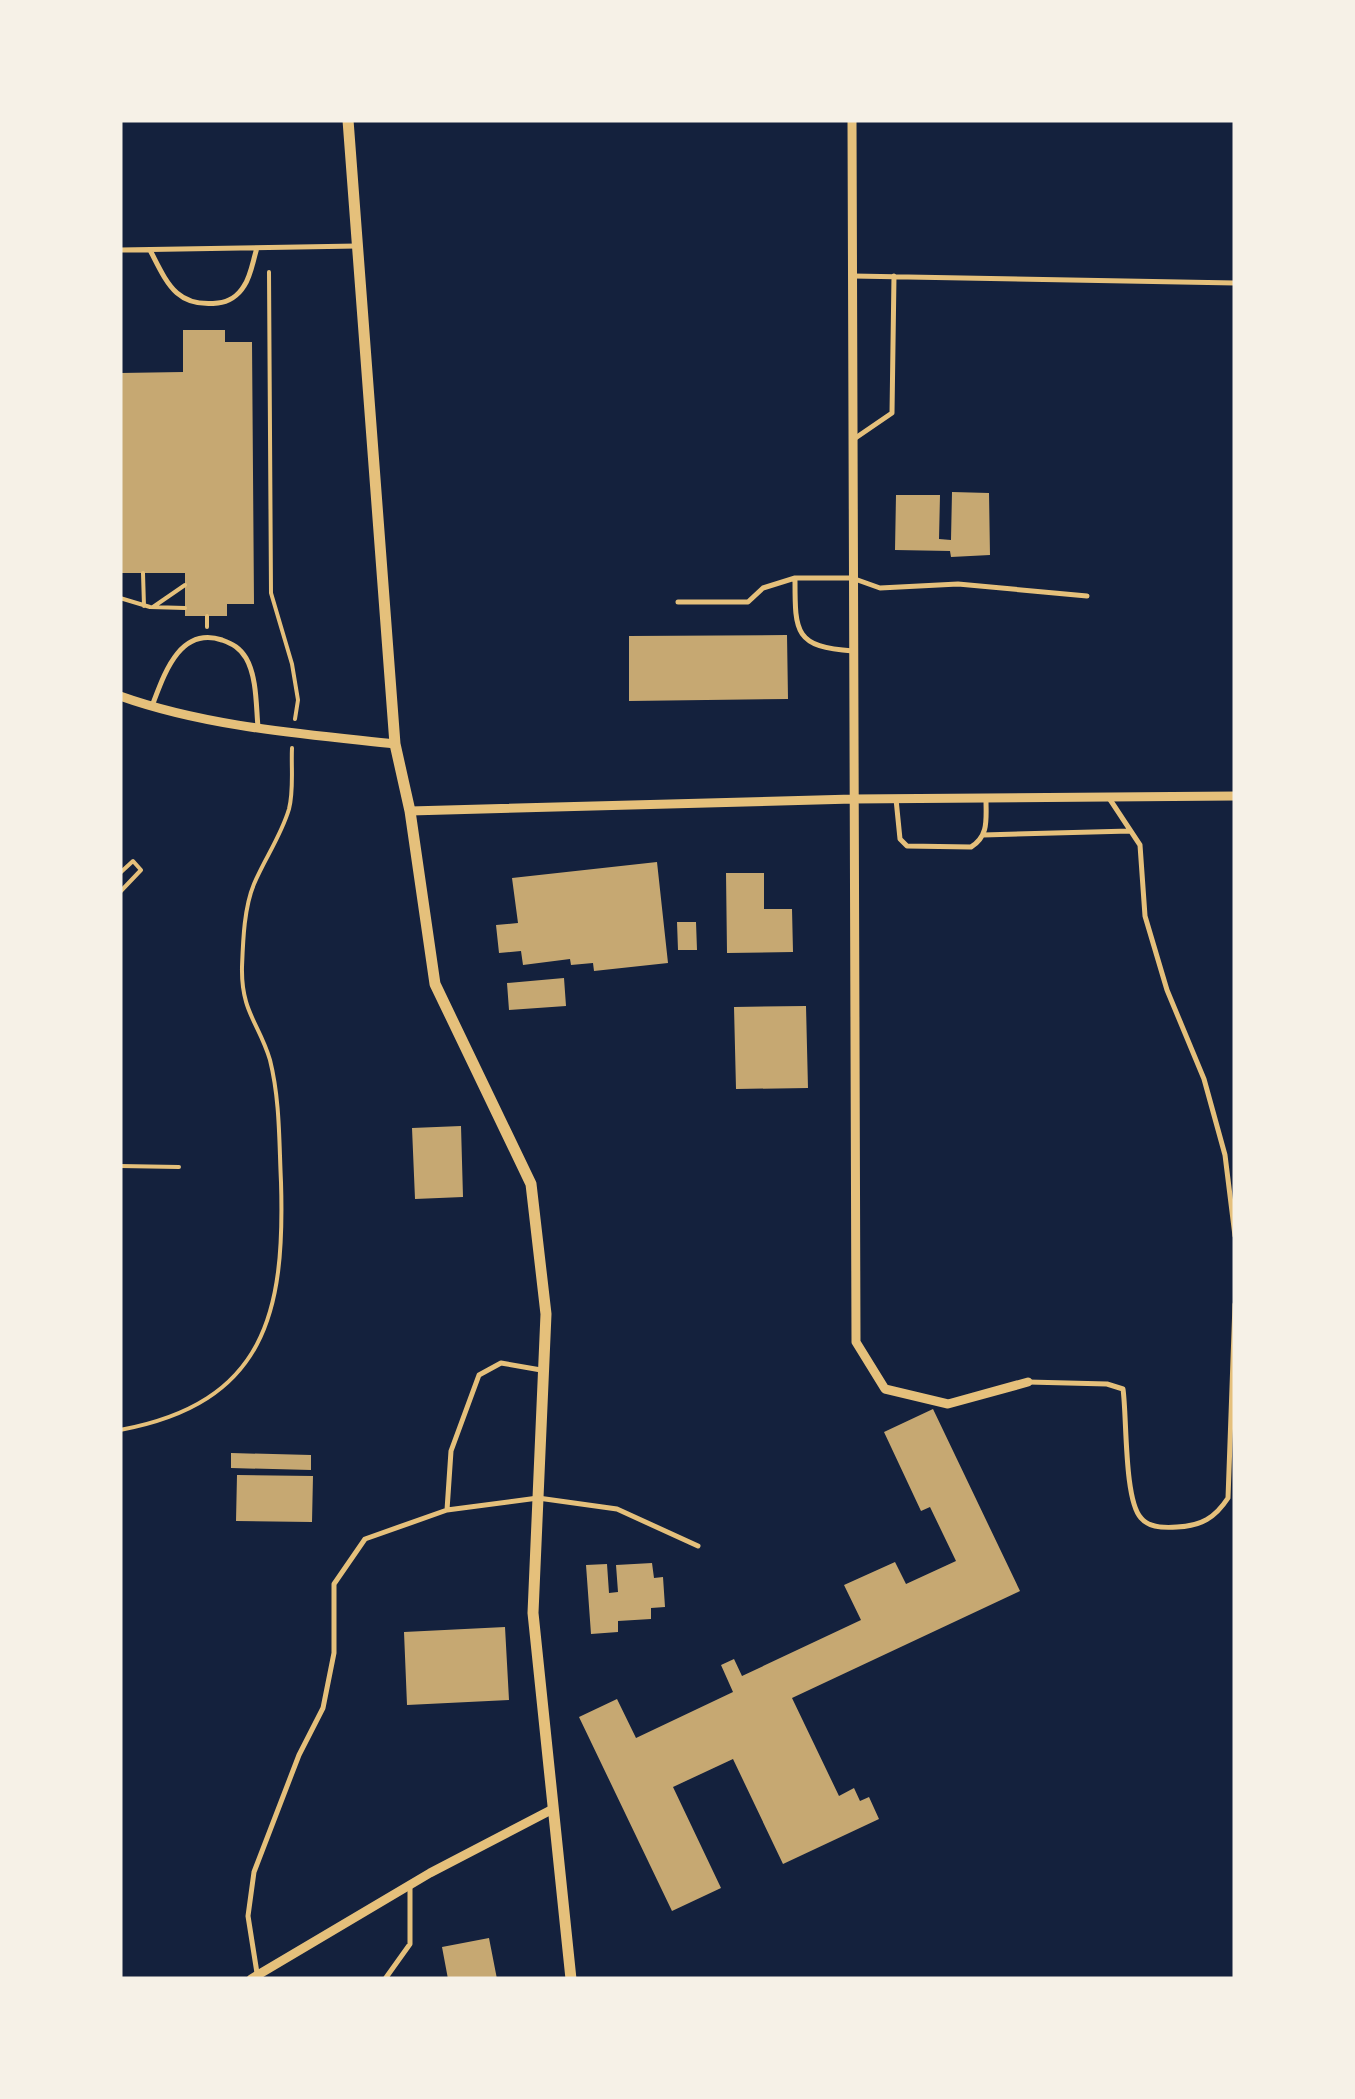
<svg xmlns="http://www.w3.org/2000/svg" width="1355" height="2099" viewBox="0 0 1355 2099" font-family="Rubik,sans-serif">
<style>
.building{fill:#c6a872}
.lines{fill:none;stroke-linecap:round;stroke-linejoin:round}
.path{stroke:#e5c07b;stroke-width:4}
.service{stroke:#e5c07b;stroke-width:5}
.minor{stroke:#e5c07b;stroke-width:9}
.tertiary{stroke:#e5c07b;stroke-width:11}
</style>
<rect width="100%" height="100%" fill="#14213d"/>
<path class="building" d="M183 330H225V342H252L254 604H227V616H185V573H120V373L183 372Z
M952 492 989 493 990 555 951 557 950 551 895 550 896 495H940L939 539 951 540Z
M787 635 788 699 629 701V636Z
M657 862 668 963 594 971 593 963 571 965 570 959 523 965 521 951 499 953 496 925 518 923 512 878Z
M726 873H764V909H792L793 952 727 953Z
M677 922H696L697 950H678Z
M564 978 566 1006 509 1010 507 983Z
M806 1006 808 1088 736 1089 734 1007Z
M461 1126 463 1197 415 1199 412 1128Z
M933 1409 1020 1591 792 1698 839 1796 854 1788 860 1801 869 1797 879 1819 783 1864 733 1759 673 1787 721 1888 672 1911 579 1717 617 1699 636 1738 733 1692 721 1665 734 1659 742 1676 861 1620 844 1585 895 1562 906 1584 956 1561 930 1507 921 1511 884 1432Z
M231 1453 311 1455V1470L231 1468Z
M237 1475 313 1476 312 1522 236 1521Z
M652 1563 654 1578 663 1577 665 1607 651 1608V1619L618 1621V1632L591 1634 586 1565 607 1564 609 1593 618 1592 616 1565Z
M505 1627 509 1700 407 1705 404 1632Z
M489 1938 497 1979H448L442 1947Z"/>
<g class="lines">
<path class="path" d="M269 272 271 593 292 664 298 700 295 719
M143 573 144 606
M120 598 150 607 185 608
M153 607 185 585
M207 616V627
M120 873 133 861 141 870 120 892
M120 1166 179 1167
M120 1430C266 1403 285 1312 281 1182 279 1141 280 1100 270 1060 259 1023 241 1012 242 967 243 941 244 908 254 884 265 858 281 836 289 809 294 790 291 767 292 748"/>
<path class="service" d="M120 250 357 246
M150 250C167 283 176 308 218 303 228 302 238 296 244 286 251 276 253 260 257 248
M853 276 1235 283
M854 439 892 413 894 276
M795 578C795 632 794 647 853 651
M678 602H748L763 588 795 578H852L880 588 958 584 1087 596
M152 706C164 675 179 626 222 640 233 644 240 648 246 658 257 677 256 706 258 727
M1109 798 1140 845 1145 916 1167 990 1204 1079 1225 1155 1235 1236
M896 799 900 839 907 846 971 847C989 836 986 819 986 800
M983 835 1130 831
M1028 1382 1107 1384 1123 1389C1127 1417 1124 1500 1141 1518 1149 1528 1165 1528 1177 1527 1201 1526 1215 1518 1228 1498L1235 1304
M447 1510 451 1451 479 1375 501 1363 541 1370
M257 1973 248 1916 254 1872 299 1755 323 1708 334 1653V1584L365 1539 447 1510 538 1498 617 1509 698 1546
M385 1979 410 1944V1885"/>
<path class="minor" d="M852 120 856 1342 885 1389 948 1404 1028 1382
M120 696C207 727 304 734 395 744
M410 811 853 799 1235 796
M251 1979 430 1873 551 1810"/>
<path class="tertiary" d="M348 120 395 744 410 811 435 984 531 1184 546 1314 533 1613 571 1979"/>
</g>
<rect width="1355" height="2099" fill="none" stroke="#f6f1e7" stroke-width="245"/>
</svg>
